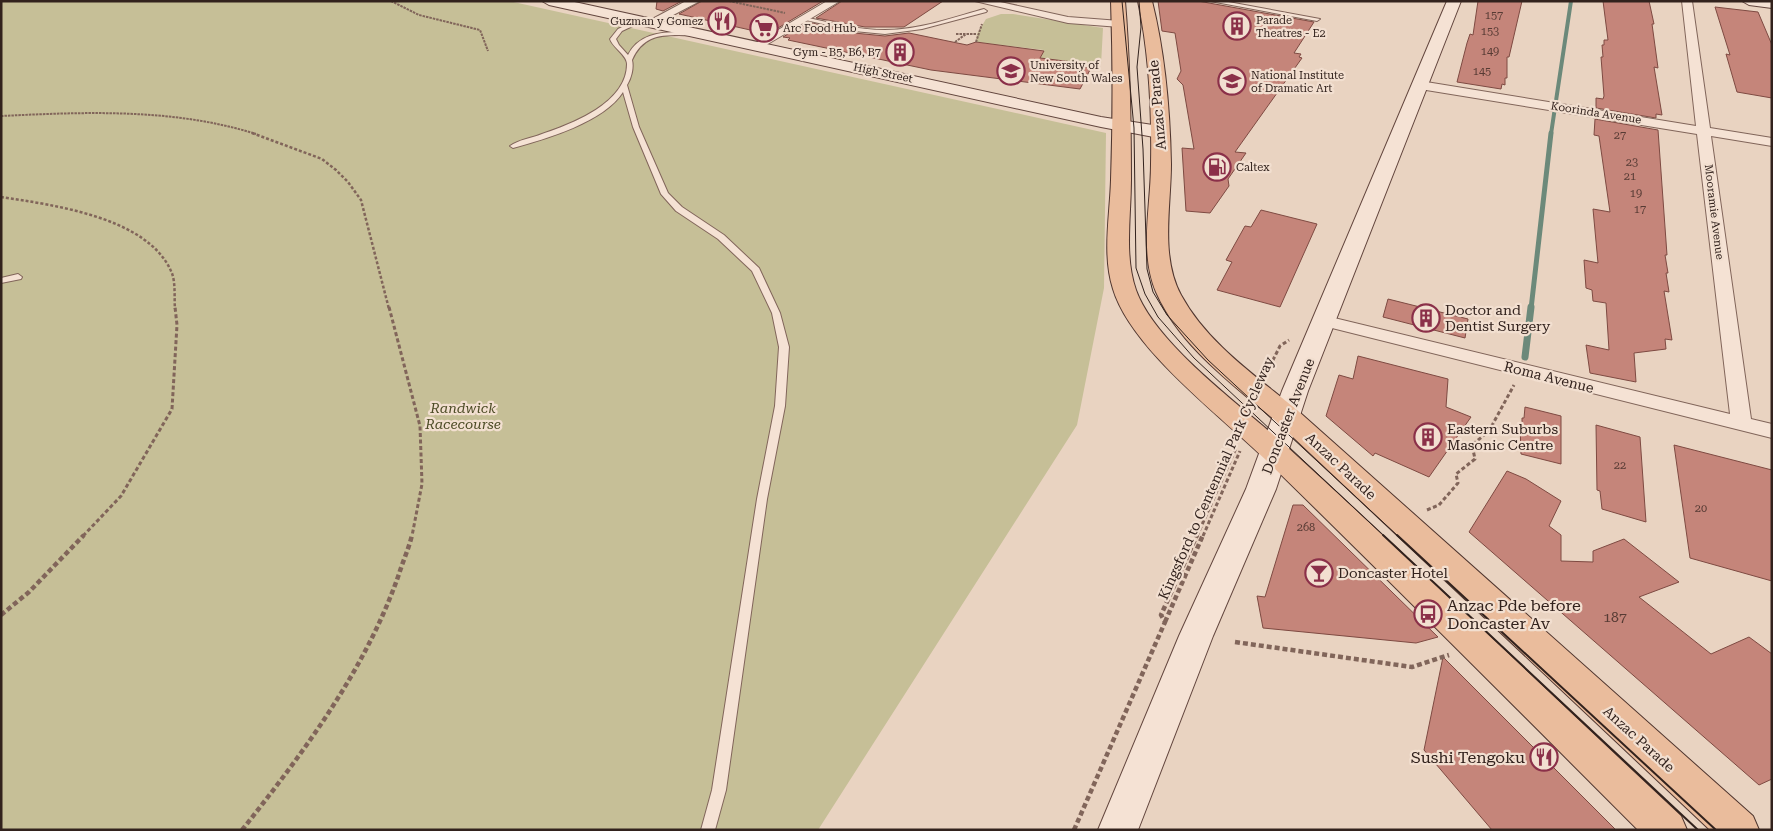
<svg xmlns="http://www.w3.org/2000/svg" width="1773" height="831" viewBox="0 0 1773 831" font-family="'Roboto Serif',serif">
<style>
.green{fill:#c6bf97}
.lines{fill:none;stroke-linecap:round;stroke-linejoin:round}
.stream-far2{stroke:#6c897a;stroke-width:4}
.stream-far1{stroke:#6c897a;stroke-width:5}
.stream{stroke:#6c897a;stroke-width:7}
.building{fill:#c5857a;stroke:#7e4a42}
.lane-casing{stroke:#81655a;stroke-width:2}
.street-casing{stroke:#81655a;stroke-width:2}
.secondary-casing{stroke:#63463e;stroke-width:2}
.primary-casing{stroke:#4f352e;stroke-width:2}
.path-far3{stroke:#81655a;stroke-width:2;stroke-dasharray:2.5 1;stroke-linecap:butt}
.path-far2{stroke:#81655a;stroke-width:2.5;stroke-dasharray:3 2;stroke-linecap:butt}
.path-far1{stroke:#81655a;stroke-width:3;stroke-dasharray:4 2.5;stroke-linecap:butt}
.path{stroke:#81655a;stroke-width:4.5;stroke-dasharray:5 3;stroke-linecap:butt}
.lane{fill:#f5e2d4;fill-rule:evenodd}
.street{fill:#f5e2d4;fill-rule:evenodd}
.secondary{fill:#f5e2d4;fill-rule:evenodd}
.primary{fill:#eabc9c;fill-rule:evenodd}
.tram-far1{stroke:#32221d;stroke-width:1}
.tram{stroke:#32221d;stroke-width:2}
.labels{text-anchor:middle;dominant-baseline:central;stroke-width:4.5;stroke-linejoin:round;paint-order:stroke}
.number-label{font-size:11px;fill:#573b34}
.far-poi-label{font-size:11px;fill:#32221d;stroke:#f2dfd0;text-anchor:start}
.far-street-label{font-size:11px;fill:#32221d;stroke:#f2dfd0}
.street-label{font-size:14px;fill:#32221d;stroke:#f2dfd0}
.poi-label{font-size:14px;fill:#32221d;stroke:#f2dfd0;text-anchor:start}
.park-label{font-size:14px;font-style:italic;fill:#4d4c26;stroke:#f2dfd0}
.near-number-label{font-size:14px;fill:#573b34}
.near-poi-label{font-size:16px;fill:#32221d;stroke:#f2dfd0;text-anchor:start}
</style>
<rect width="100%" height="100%" fill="#e9d3c1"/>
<path class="green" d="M1 1H509L1106 133 1104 288 1077 425 818 830H1Z
M1001 14H1013L1103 28 1101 65 1040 58 1044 50 976 42 977 34 986 19Z"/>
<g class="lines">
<path class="stream-far2" d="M1551 134 1571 1"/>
<path class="stream-far1" d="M1531 309 1551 133"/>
<path class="stream" d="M1525 357 1531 307"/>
</g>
<path class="building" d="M657 1H682L663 11 656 9Z
M702 1H823L768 34 679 14Z
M842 1H943L904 27H865L816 18Z
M1158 1H1198L1314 22 1294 53 1301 54 1299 57 1302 58 1235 152 1246 153 1228 179 1229 186 1210 213 1186 211 1182 148 1194 149 1183 85 1177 79 1181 71 1175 33 1162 31Z
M1478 1H1522L1509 57H1507V78H1505V85L1502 84 1501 89 1457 82 1467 43 1470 34 1473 35Z
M1603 1H1649L1654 24H1652L1658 68 1654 67 1662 115 1656 114V118L1596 108V98L1603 99 1604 96 1601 57H1603L1602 45H1604V40H1608Z
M1715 7 1758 12 1772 45V98L1737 92 1726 54 1730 55Z
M808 22 854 33 885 36 909 33 967 45 976 42 1044 51 1040 58 1073 62 1072 66 1091 68 1080 89 931 70 788 40 790 38 783 37Z
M1595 119 1658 130 1667 255H1665L1668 273H1666L1669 292 1664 291 1672 340 1665 339 1666 349 1634 353 1636 382 1590 373 1586 345 1609 350 1606 303 1593 301 1592 290 1586 288 1584 260 1598 263 1593 209 1610 212 1599 136 1594 135Z
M1261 210 1317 224 1280 307 1217 290 1232 262 1226 260 1245 226 1251 227Z
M1388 299 1468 319 1465 338 1383 317Z
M1358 356 1448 379 1446 407 1471 417 1429 477 1375 453 1373 456 1326 416 1339 375 1353 379Z
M1525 407 1561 416V464L1521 454 1520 424H1522V418H1524Z
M1596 425 1640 437 1646 522 1602 509 1600 491 1597 490Z
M1674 445 1772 470V581L1690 558Z
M1507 471 1526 479 1561 501 1549 526 1561 535V561L1593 562V551L1624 539 1679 582 1639 597 1711 654 1749 637 1772 654V779L1759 785 1469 532Z
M1293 505H1303L1438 637 1416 643 1263 628 1257 596 1265 597Z
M1443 657 1616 830H1492L1424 750Z"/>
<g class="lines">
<g class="lane-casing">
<path id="lane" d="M1210 1H1223L1320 19 1317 21Z
M984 9 987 11 986 12 922 29 885 34 854 31 801 19 804 17C831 23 858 30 885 30 919 30 951 18 984 9Z
M639 19 641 20V22L622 31 616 39 619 45 628 55C638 35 659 32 679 32 685 32 690 32 695 34 690 36 685 35 679 35 656 35 642 38 632 60 634 68 631 79 627 85L639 127 668 193 682 207 724 235 759 268 780 313 789 347 785 406 767 499 726 790 715 830H701L712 790 757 499 775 406 779 347 772 313 752 271 718 239 676 211 661 194 633 127 623 92C604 122 546 139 513 148L510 146C518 140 532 138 542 134 572 124 627 103 627 64 627 55 613 48 610 39L618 29Z
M18 274 22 277 21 279 1 283V278Z"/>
</g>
<g class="street-casing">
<path id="street" d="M686 1H700L654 25H646L645 23Z
M827 1H840L761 48 757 49 751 46Z
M975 1H996L1068 17 1120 21 1125 24 1120 27 1068 23Z
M1682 1H1692L1710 128 1772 138V146L1711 136 1751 419 1772 424V438L1320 325 1317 321 1320 317 1326 316 1730 414 1697 134 1420 89 1414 85 1420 81 1696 126Z"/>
</g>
<g class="secondary-casing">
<path id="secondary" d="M542 1H570L1101 117 1159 126 1166 128 1168 132 1166 136 1159 138 1101 127 549 5Z
M1447 1H1461L1308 391 1276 489 1213 636 1138 830H1098L1179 636 1246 489 1282 391Z
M1742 1H1772V8L1749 5Z"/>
</g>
<g class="primary-casing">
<path id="primary" d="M1111 1H1125C1130 61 1131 121 1131 180 1131 216 1124 256 1136 290 1156 345 1242 406 1285 445 1419 567 1549 693 1681 816L1687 830H1638C1514 706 1391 582 1266 460 1221 416 1131 349 1113 289 1102 255 1110 215 1111 180 1113 120 1113 61 1111 1Z
M1138 1H1152C1165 53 1170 110 1171 164 1171 206 1160 256 1181 295 1207 343 1256 376 1297 410L1753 816 1759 830H1710L1277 422C1234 385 1180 347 1156 292 1139 252 1151 206 1151 164 1152 111 1149 53 1138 1Z"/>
</g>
<path class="path-far3" d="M391 1 419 15 480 30 488 51
M729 1 785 13
M956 34H977
M955 42 966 34
M976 42 982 24
M1 116C85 112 174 108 256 134"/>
<path class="path-far2" d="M252 133 322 159 336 170 348 182 361 200 389 309
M1 197C53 205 147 217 171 271 176 281 174 297 175 309"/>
<path class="path-far1" d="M389 307 420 426 422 484 412 536
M1267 372 1280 346 1289 340
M1427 510 1439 505 1458 483 1456 474 1475 459 1472 445 1489 431 1514 385
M83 536 121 496 172 409 177 325 175 307
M1197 536 1236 448
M1203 536 1240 451"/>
<path class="path" d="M1 615 29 592 84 535
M1165 622 1203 535
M1235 642 1412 667 1449 655
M242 830C304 752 366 669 399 574 403 561 409 548 412 535
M1074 830 1165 622 1161 615 1197 535"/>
<use href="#lane" class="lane"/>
<use href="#street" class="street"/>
<use href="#secondary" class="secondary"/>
<use href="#primary" class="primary"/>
<path class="tram-far1" d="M1122 1 1134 128 1136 268 1145 294 1158 317 1194 358 1384 536
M1139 1 1141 27 1137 67 1143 149 1147 269 1153 292 1167 315 1208 360 1398 536"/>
<path class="tram" d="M1383 535 1698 830
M1397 535 1716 830"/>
</g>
<defs>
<g id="restaurant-ring" transform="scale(1.4375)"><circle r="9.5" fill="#f2dfd0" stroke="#8b3049" stroke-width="1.5"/><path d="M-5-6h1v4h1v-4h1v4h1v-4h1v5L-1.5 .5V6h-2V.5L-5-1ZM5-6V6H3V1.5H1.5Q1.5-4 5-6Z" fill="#8b3049"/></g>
<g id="building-ring" transform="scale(1.4375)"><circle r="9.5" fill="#f2dfd0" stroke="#8b3049" stroke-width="1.5"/><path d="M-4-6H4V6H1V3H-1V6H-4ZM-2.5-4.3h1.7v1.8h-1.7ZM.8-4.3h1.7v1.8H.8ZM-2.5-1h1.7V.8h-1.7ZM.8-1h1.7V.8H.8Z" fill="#8b3049"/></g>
<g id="supermarket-ring" transform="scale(1.4375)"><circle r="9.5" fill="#f2dfd0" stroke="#8b3049" stroke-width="1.5"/><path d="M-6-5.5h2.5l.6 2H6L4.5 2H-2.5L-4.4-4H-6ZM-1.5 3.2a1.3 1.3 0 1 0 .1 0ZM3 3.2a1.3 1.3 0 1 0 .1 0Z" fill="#8b3049"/></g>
<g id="university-ring" transform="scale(1.4375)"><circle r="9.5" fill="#f2dfd0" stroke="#8b3049" stroke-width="1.5"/><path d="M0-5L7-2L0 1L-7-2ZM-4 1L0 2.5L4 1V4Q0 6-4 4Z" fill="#8b3049"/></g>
<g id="fuel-ring" transform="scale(1.4375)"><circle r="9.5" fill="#f2dfd0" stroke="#8b3049" stroke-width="1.5"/><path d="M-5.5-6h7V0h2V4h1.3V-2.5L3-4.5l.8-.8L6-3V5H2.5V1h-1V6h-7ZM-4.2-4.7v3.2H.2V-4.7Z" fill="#8b3049"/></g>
<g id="bar-ring" transform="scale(1.4375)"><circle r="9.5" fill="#f2dfd0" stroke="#8b3049" stroke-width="1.5"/><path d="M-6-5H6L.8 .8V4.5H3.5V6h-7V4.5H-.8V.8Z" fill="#8b3049"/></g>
<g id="bus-ring" transform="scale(1.4375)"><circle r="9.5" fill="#f2dfd0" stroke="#8b3049" stroke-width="1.5"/><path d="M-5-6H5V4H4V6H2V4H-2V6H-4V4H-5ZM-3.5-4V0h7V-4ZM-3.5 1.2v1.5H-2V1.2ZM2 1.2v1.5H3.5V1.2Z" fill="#8b3049"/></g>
</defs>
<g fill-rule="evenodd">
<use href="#restaurant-ring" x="722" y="21"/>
<use href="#building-ring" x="1237" y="26"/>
<use href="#supermarket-ring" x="764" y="28"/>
<use href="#building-ring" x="900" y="52"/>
<use href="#university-ring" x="1011" y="71"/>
<use href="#university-ring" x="1232" y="81"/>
<use href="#fuel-ring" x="1217" y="167"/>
<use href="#building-ring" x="1426" y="318"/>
<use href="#building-ring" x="1428" y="437"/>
<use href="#bar-ring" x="1319" y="573"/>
<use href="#bus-ring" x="1428" y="614"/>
<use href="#restaurant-ring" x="1544" y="757"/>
</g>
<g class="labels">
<g class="number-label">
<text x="1494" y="15">157</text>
<text x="1490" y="31">153</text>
<text x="1490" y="51">149</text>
<text x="1482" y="71">145</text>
<text x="1620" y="135">27</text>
<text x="1632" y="162">23</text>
<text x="1630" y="176">21</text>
<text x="1636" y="193">19</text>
<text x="1640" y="209">17</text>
<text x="1620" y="465">22</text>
<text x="1701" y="508">20</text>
<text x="1306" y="527">268</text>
</g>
<g class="far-poi-label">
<text x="1256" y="20">Parade<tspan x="1256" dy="13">Theatres - E2</tspan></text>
<text x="703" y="21" text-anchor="end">Guzman y Gomez</text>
<text x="783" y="28">Arc Food Hub</text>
<text x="881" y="52" text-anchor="end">Gym - B5, B6, B7</text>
<text x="1030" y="65">University of<tspan x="1030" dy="13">New South Wales</tspan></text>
<text x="1251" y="75">National Institute<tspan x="1251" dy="13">of Dramatic Art</tspan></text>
<text x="1236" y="167">Caltex</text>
</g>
<g class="far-street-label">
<text transform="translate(883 73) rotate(12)">High Street</text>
<text transform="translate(1596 113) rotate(9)">Koorinda Avenue</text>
<text transform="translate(1714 212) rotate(83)">Mooramie Avenue</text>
</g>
<g class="street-label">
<text transform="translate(1157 105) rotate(-95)">Anzac Parade</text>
<text transform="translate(1549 377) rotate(14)">Roma Avenue</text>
<text transform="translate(1288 416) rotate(-69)">Doncaster Avenue</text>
<text transform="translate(1341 466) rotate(43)">Anzac Parade</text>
<text transform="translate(1216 478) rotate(-66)">Kingsford to Centennial Park Cycleway</text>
<text transform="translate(1639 739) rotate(42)">Anzac Parade</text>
</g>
<g class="poi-label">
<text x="1445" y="310">Doctor and<tspan x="1445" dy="16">Dentist Surgery</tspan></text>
<text x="1447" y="429">Eastern Suburbs<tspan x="1447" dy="16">Masonic Centre</tspan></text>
<text x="1338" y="573">Doncaster Hotel</text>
</g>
<g class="park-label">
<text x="463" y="408">Randwick<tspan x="463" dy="16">Racecourse</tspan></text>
</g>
<g class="near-number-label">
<text x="1615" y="617">187</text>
</g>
<g class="near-poi-label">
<text x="1447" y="605">Anzac Pde before<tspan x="1447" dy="18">Doncaster Av</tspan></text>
<text x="1525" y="757" text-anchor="end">Sushi Tengoku</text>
</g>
</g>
<rect width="1773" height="831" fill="none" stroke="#32221d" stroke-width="5"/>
</svg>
